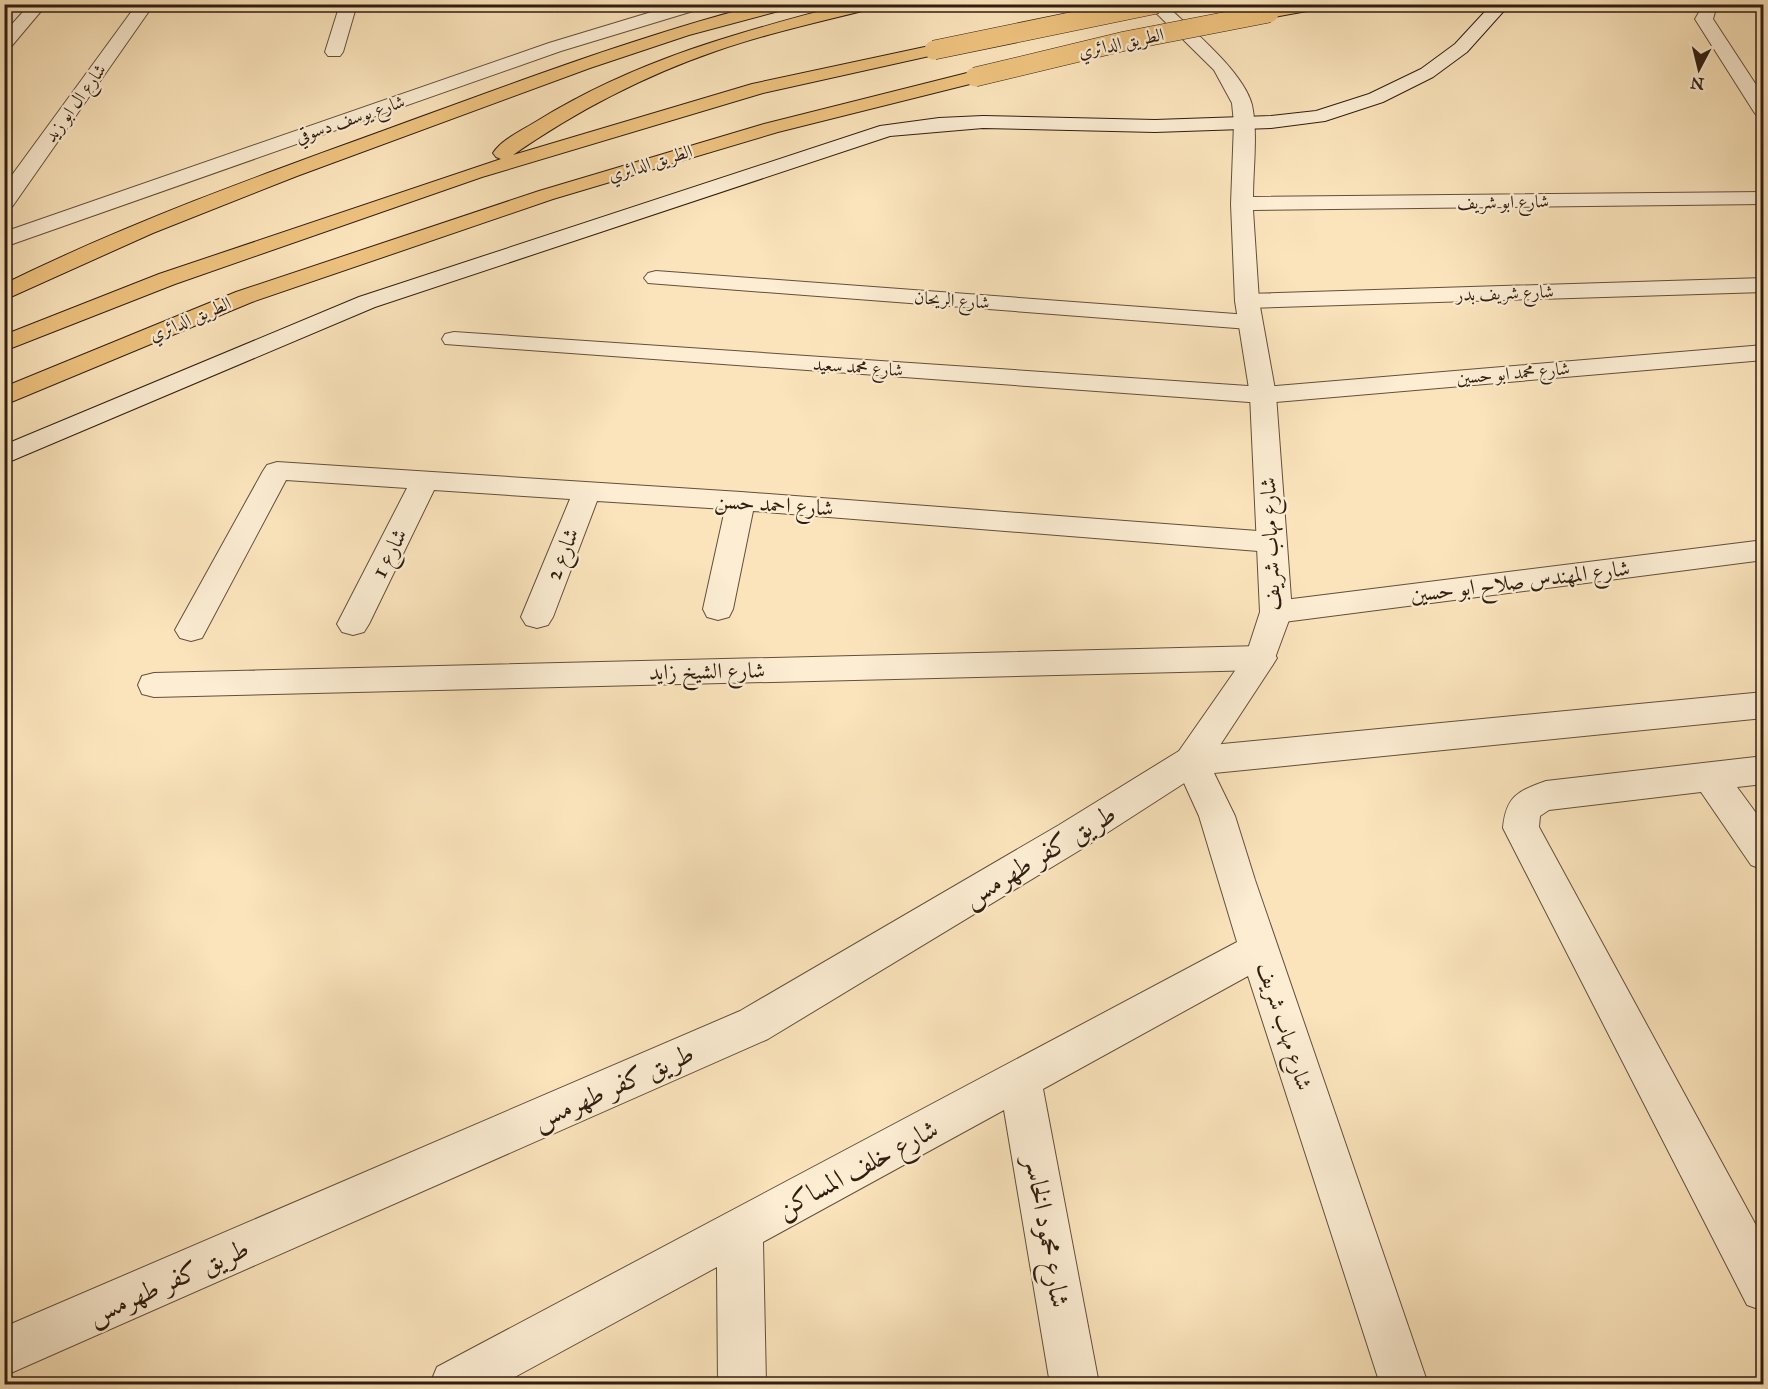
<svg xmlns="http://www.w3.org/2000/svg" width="1768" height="1389" viewBox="0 0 1768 1389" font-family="'IM FELL Great Primer',Amiri,serif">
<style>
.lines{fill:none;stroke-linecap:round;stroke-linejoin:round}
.minor-casing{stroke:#634f3b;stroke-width:2}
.tertiary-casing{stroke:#634f3b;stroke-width:2}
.secondary-casing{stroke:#301d10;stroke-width:2}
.motorway-casing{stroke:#301d10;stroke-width:2}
.minor{fill:#fcedd3;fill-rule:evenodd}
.tertiary{fill:#fcedd3;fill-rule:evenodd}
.secondary{fill:#fcedd3;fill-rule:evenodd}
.motorway{fill:#eec27e;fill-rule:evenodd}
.motorway-bridge-casing{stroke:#301d10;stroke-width:20;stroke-linecap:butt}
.motorway-bridge{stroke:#eec27e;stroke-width:19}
.labels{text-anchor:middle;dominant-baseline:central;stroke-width:4.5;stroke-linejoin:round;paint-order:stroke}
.far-street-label{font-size:18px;fill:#301d10;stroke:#fcedd3}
.street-label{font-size:22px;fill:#301d10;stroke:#fcedd3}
.near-street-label{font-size:27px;fill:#301d10;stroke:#fcedd3}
</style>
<rect width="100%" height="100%" fill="#fbe4bc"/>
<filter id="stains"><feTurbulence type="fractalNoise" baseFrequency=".00333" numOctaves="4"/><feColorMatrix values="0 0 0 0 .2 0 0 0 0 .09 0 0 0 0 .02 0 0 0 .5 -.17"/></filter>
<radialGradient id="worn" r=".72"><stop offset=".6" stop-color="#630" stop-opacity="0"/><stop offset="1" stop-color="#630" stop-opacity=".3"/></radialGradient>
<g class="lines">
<g class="minor-casing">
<path id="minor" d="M30 4H47L10 48 4 49V33Z
M137 4H154L12 207 4 208V186Z
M340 4H357L343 52 340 56H328L325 52Z
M678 4H705L703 8 561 51 4 247V232L549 43Z
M656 271 1249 315 1258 317 1261 322 1258 327 1249 329 648 283 644 278 648 273Z
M1764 278V292L1247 308 1239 306 1235 301 1239 296 1247 294Z
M454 332 1263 387 1764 345V360L1263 403 445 344 442 339 445 334Z
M277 462 741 492 1271 532 1281 535 1286 542 1281 549 1271 552 753 511 733 609 729 617 718 620 707 617 703 609 725 509 597 501 553 617 548 625 537 628 526 625 521 617 570 499 434 490 369 624 364 632 353 635 342 632 337 624 407 488 286 480 202 638 191 641 180 638 175 630 263 471 267 465Z
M1764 540V560L1276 623 1265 620 1260 612 1265 604 1276 601Z
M1261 646 1272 650 1277 658 1272 666 1261 670 154 697 142 694 138 685 142 676 154 673Z
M1764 692V718L1214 773 1235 816 1255 880 1428 1384H1380L1248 976 1043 1089 1099 1384H1050L1004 1110 763 1242 766 1384H718L717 1267 502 1384H430L437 1367 1237 942 1199 816 1174 761 1179 751 1191 747Z
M1764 756V784L1737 787 1764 824V870L1751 865 1701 792 1549 810 1540 816 1539 827 1764 1240V1311L1747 1305 1503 828C1506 796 1518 791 1546 781Z"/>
</g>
<g class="tertiary-casing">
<path id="tertiary" d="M1147 4H1165C1190 28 1244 72 1252 105 1258 134 1253 168 1253 197L1764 192V204L1253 210 1259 301 1276 395 1292 612 1272 666 1203 771 1085 847 768 1039 4 1376V1327L740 1011 1059 825 1179 751 1246 655 1260 612 1250 395 1235 301 1231 204 1234 123 1232 103 1214 70Z
M1704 4H1727L1715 12 1713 19 1764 97V118L1757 116 1754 112 1695 19Z"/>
</g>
<g class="secondary-casing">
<path id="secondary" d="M1492 4H1510L1467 52 1433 77 1383 102 1325 121 1271 128 1155 132 983 128 890 136 375 307 4 464V445L359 297 880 126 939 118 983 116 1155 120 1271 116 1316 111 1369 94 1421 69 1455 44Z"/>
</g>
<g class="motorway-casing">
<path id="motorway" d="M762 4H792L790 8 689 35 590 68 297 176 153 233 4 300V284C128 223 258 176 388 129 511 84 635 37 762 4Z
M847 4H877L875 8C822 21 768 33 716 51 644 76 576 111 513 155L752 84 934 45 940 46 943 50 940 54 934 55 763 93 482 177 175 284 4 351V335L159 274 501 159 496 157 493 153C502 139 523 130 537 121 636 60 736 33 847 4Z
M1288 4H1326L1318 9 1269 18 1263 17 1261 13 1263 9Z
M975 71 982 73 984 77 982 81 778 132 553 199 252 302 4 405V387L236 292 539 191 764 124Z"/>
</g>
<use href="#minor" class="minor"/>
<use href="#tertiary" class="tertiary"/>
<use href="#secondary" class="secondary"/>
<use href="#motorway" class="motorway"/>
<g class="motorway-bridge-casing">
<path id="motorway-bridge" d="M934 50 1157 4
M975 77 1125 41 1269 13"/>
</g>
<use href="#motorway-bridge" class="motorway-bridge"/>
</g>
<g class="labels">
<g class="far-street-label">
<text transform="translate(1121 43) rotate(-12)">الطريق الدائري</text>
<text transform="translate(75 103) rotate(-54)">شارع ال ابو زيد</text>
<text transform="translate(350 119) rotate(-19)">شارع يوسف دسوقي</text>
<text transform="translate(650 163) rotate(-17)">الطريق الدائري</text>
<text transform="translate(1503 202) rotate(-1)">شارع ابو شريف</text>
<text transform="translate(1505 293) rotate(-2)">شارع شريف بدر</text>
<text transform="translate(952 300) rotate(4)">شارع الريحان</text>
<text transform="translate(190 319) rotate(-23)">الطريق الدائري</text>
<text transform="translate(858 367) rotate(4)">شارع محمد سعيد</text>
<text transform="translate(1513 373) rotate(-5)">شارع محمد ابو حسين</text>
</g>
<g class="street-label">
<text transform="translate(774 504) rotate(4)">شارع احمد حسن</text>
<text transform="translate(1270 544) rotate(-92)">شارع مهاب شريف</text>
<text transform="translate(389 553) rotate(-63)">شارع 1</text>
<text transform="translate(562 554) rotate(-68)">شارع 2</text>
<text transform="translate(1520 581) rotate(-7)">شارع المهندس صلاح ابو حسين</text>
<text transform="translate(707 671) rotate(-1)">شارع الشيخ زايد</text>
<text transform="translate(1285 1026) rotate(72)">شارع مهاب شريف</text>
</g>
<g class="near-street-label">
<text transform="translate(1039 855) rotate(-31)">طريق كفر طهرمس</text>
<text transform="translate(613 1086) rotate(-24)">طريق كفر طهرمس</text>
<text transform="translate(857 1168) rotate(-28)">شارع خلف المساكن</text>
<text transform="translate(1048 1232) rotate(80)">شارع محمود الخاسر</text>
<text transform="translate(168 1281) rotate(-24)">طريق كفر طهرمس</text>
</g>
</g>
<rect width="1768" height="1389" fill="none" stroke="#fbe4bc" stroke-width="24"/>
<rect x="6" y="6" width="1756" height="1377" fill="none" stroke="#301d10" stroke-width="3"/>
<rect x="12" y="12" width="1744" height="1365" fill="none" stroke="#301d10" stroke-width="1.5"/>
<g transform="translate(1699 69) rotate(187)" stroke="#fcedd3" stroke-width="4.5" paint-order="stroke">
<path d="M0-4.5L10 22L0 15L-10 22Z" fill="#301d10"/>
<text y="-9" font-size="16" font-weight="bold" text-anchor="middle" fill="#301d10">N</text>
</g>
<rect width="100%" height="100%" filter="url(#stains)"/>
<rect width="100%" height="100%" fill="url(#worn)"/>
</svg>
